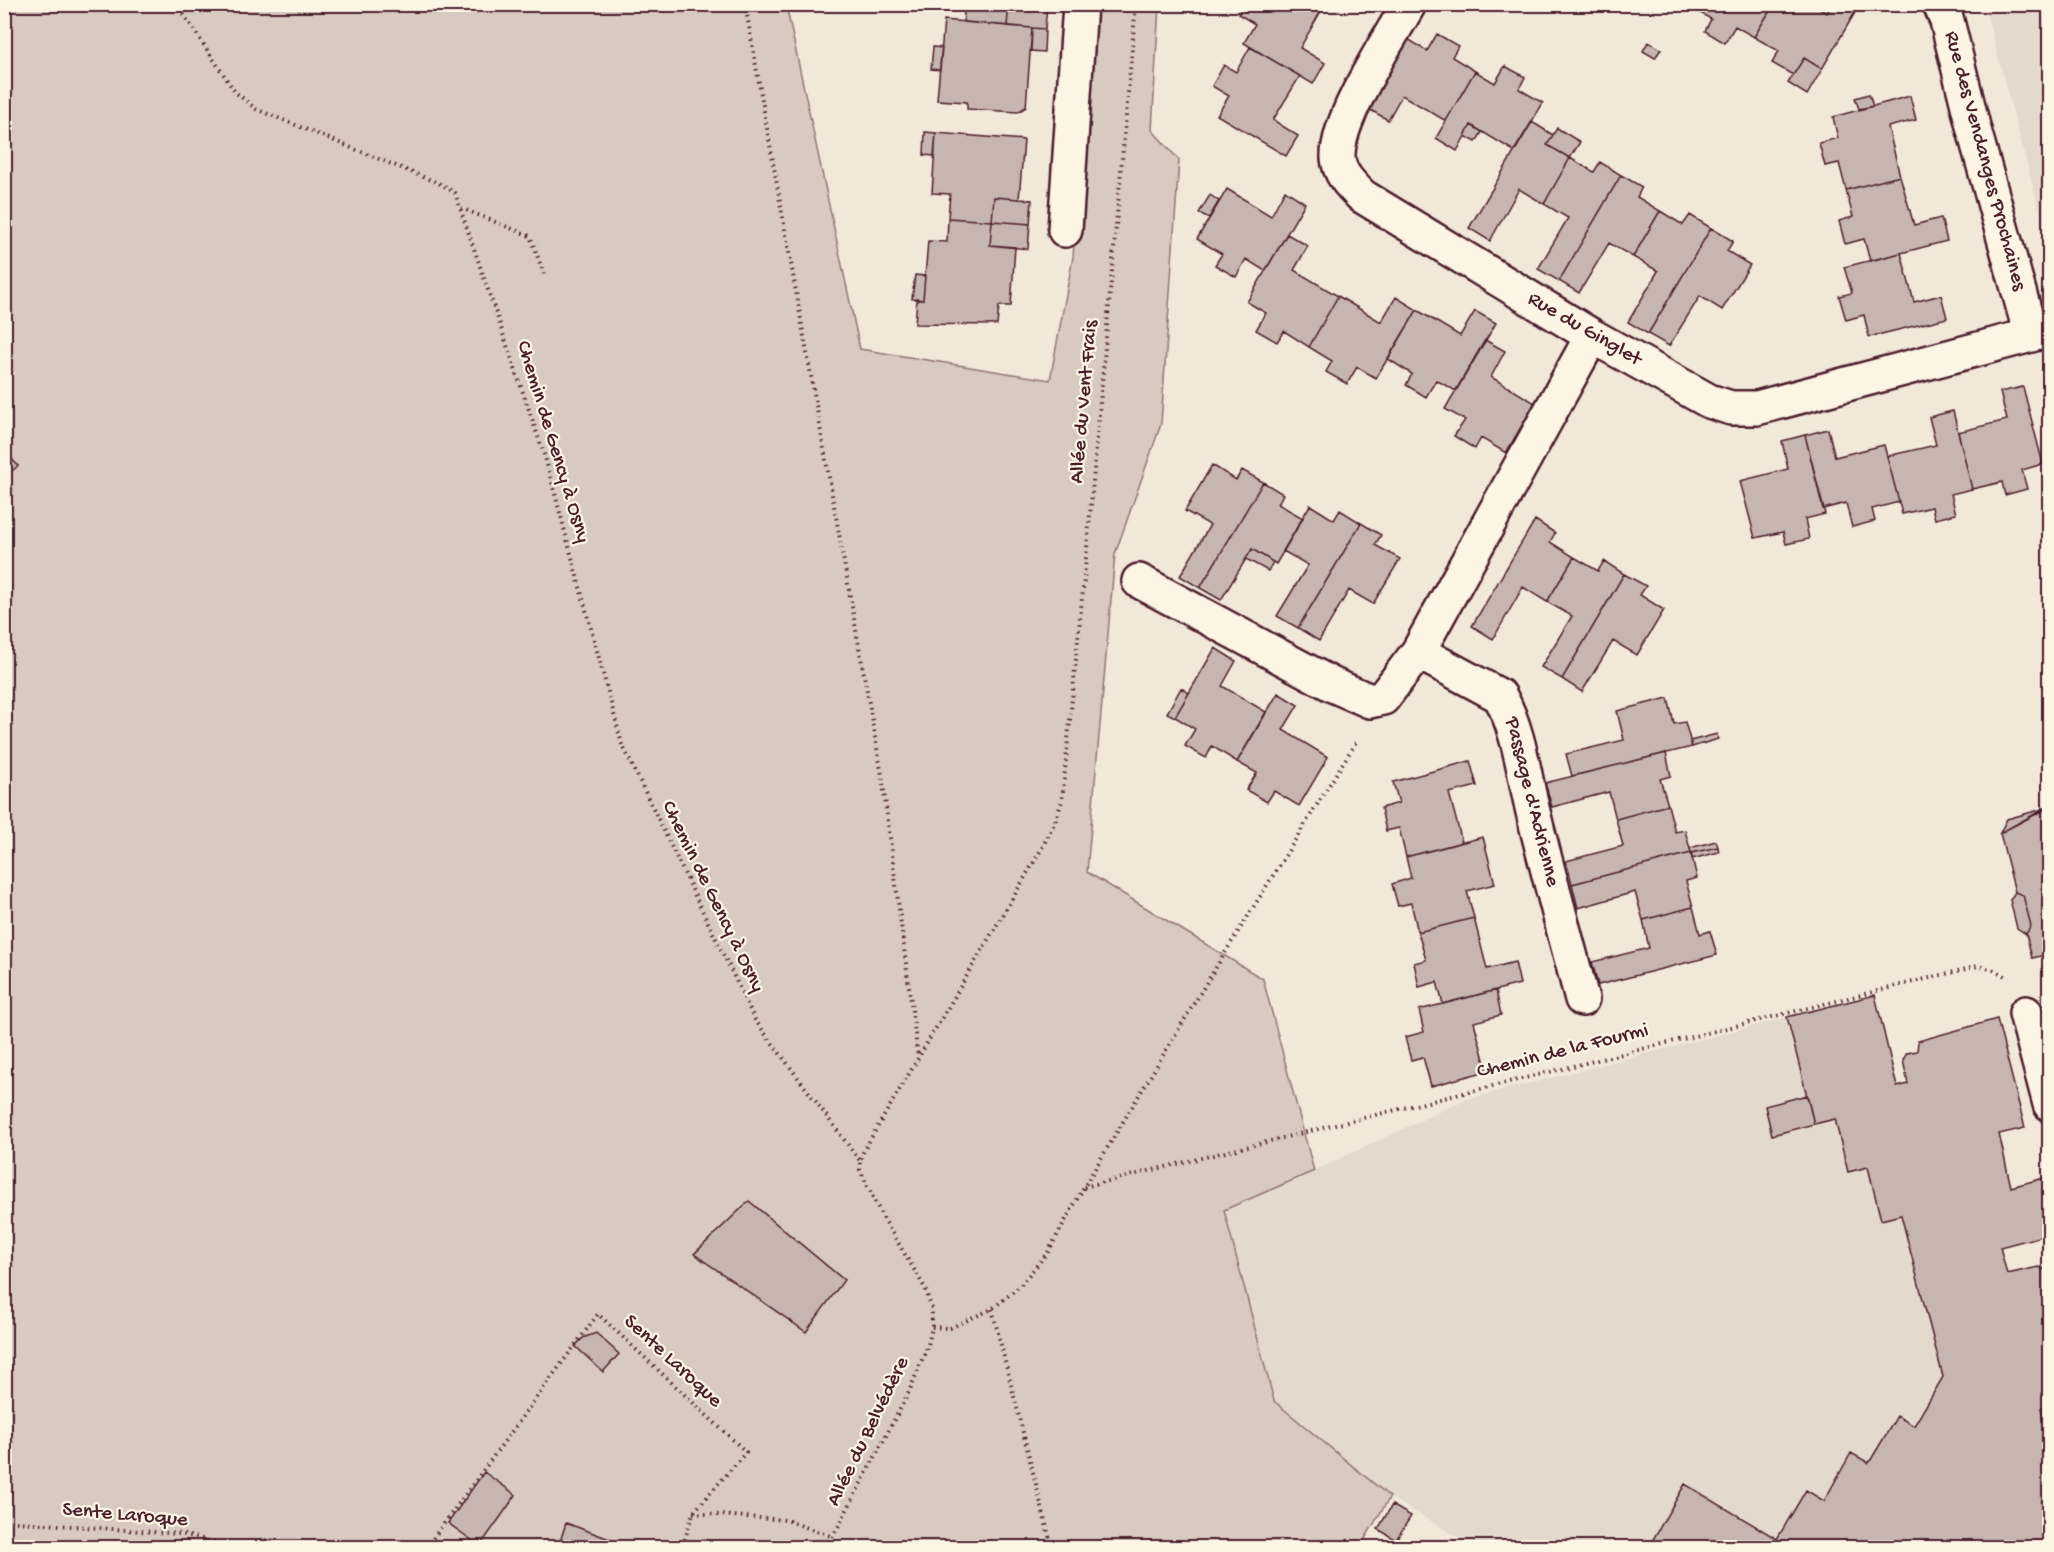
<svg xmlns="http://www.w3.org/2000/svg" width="2054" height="1552" viewBox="0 0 2054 1552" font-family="'Gochi Hand',sans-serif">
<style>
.built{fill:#e4d9cd}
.green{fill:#d8cac0;stroke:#917476;stroke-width:1.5}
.building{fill:#c7b6af;stroke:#4a1f2b;stroke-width:1.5}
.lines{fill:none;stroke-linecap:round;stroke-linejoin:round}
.minor-casing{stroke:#4a1f2b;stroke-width:38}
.path{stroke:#4a1f2b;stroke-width:4;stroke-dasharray:1.5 4.5;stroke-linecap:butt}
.minor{stroke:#fcf5e5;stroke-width:33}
.labels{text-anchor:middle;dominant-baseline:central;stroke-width:4.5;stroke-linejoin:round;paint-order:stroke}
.street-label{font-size:21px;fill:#4a1f2b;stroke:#fcf5e5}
</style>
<rect width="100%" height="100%" fill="#f1e8da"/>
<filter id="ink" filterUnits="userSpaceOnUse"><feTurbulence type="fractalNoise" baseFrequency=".0167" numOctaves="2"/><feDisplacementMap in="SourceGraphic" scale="12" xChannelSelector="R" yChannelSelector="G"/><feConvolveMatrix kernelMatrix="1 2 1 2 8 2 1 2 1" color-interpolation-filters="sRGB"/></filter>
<g filter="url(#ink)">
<path class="built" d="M1984 5H2049V243L2048 242Z
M1875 995 1898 1087 1908 1084 1903 1060 1907 1053 1917 1051 1918 1041 1997 1019 2025 1128 1999 1135 2011 1187 2044 1178 2049 1198V1234L2000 1247 2007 1274 2038 1267 2044 1269 2049 1276V1406L2041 1409 2049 1440 2042 1502 2049 1506V1547H1475L1390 1497 1274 1401 1224 1209 1314 1171 1464 1100Z"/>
<path class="green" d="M5 5H786L860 349 1050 380 1073 257 1091 5H1159L1152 130 1179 160 1161 424 1115 554 1087 872 1263 979 1314 1171 1224 1210 1274 1401 1390 1497 1360 1547 5 1548Z"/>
<path class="building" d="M965 4H1009L1007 26 963 22Z
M1009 4 1047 5 1045 29 1007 26Z
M1244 4H1325L1300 48 1325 63 1313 84 1244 43 1255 24 1238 14Z
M1774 4H1812L1827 13 1833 4H1860L1822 69 1804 58 1793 75 1772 63 1779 51 1754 37Z
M1774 4 1754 37 1735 26 1725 43 1705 31 1711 19 1687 5Z
M1812 4H1833L1827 13Z
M944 20 1032 28 1026 107 1018 112 967 109V102L937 100Z
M1032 28 1045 29 1044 52 1031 51Z
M1437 34 1458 46 1452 57 1475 71 1446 121 1402 95 1388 120 1367 108 1408 39 1427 51Z
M1648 42 1661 49 1655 58 1643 51Z
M933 47 942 48 940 70 931 69Z
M1250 47 1300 76 1273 120 1298 136 1286 156 1217 115 1229 96 1212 86 1224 65 1236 72Z
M1804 58 1822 69 1807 95 1788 83Z
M1505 66 1525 77 1519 89 1543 103 1514 151 1471 125 1457 151 1436 138 1475 71 1495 83Z
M1869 94 1873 106 1859 109 1855 98Z
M1910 96 1916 120 1888 127 1900 176 1846 190 1839 163 1825 166 1819 143 1838 138 1833 117Z
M1532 122 1553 135 1547 145 1570 158 1544 204 1519 189 1490 241 1469 228Z
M1471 125 1482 132 1476 142 1465 136Z
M1557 128 1580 142 1570 158 1547 145Z
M925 132 936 133 934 156 924 155Z
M936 133 1024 140 1019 199 994 197 992 221 948 218 950 194 932 193Z
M1570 158 1594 172 1600 162 1621 175 1559 281 1538 269 1568 218 1544 204Z
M1621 175 1642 187 1637 197 1660 211 1633 257 1609 243 1579 293 1559 281Z
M1900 176 1914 225 1941 218 1947 241 1870 261 1864 239 1845 244 1839 221 1853 217 1846 190Z
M1227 189 1271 216 1285 190 1305 203 1265 271 1246 259 1236 277 1215 265 1222 254 1197 239Z
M1210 195 1219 201 1209 218 1199 213Z
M994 197 1032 200 1030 224 992 221Z
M1660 211 1683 225 1690 215 1711 228 1648 334 1628 322 1658 271 1633 257Z
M948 218 992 221 990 245 1015 247 1011 306H999L997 325 915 324 917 299 923 300 928 241 947 242Z
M992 221 1030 224 1028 249 990 245Z
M1711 228 1733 241 1727 251 1750 265 1722 310 1700 296 1669 346 1648 334Z
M1287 234 1308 246 1294 270 1338 296 1309 347 1284 331 1277 342 1256 330 1266 313 1247 302Z
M1901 253 1914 302 1941 295 1947 318 1869 337 1864 315 1846 320 1839 296 1852 293 1844 267Z
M915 275 925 276 923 300 912 299Z
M1338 296 1381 322 1396 297 1417 310 1376 378 1357 367 1347 384 1326 372 1332 361 1309 347Z
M1417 310 1460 336 1475 311 1496 323 1456 391 1436 380 1426 397 1406 385 1412 374 1388 359Z
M1485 340 1505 351 1491 377 1535 403 1506 453 1481 438 1475 449 1454 436 1465 420 1445 409Z
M2023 387 2043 464 2022 470 2027 489 2005 495 2002 482 1972 489 1958 432 2007 420 2000 392Z
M1953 411 1972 489 1951 494 1956 514 1935 519 1932 507 1902 514 1887 456 1936 445 1929 417Z
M1828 429 1835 457 1884 445 1899 502 1872 509 1875 521 1852 527 1846 503 1823 509 1805 435Z
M1805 435 1825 514 1805 519 1809 539 1786 544 1783 532 1755 538 1740 481 1788 469 1782 441Z
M4 450 18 466 4 477Z
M1212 465 1236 480 1242 470 1263 482 1200 588 1180 576 1210 525 1185 511Z
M1263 482 1283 494 1278 504 1303 518 1276 564 1252 549 1221 600 1200 588Z
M1310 505 1334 520 1340 510 1361 523 1298 628 1277 616 1308 565 1283 551Z
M1535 520 1555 533 1550 542 1574 557 1547 602 1523 587 1493 639 1472 626Z
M1361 523 1381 535 1375 545 1400 559 1373 604 1349 590 1319 641 1298 628Z
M1252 549 1273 562 1268 571 1246 559Z
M1574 557 1598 571 1604 561 1624 574 1562 679 1541 667 1572 616 1547 602Z
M1624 574 1646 586 1640 595 1664 610 1637 655 1613 641 1582 692 1562 679Z
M1215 648 1236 661 1222 686 1266 712 1237 762 1212 746 1206 758 1185 746 1195 729 1175 717Z
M1181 688 1189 693 1175 717 1167 713Z
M1278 693 1298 705 1283 730 1328 757 1299 806 1274 791 1267 802 1246 790 1257 773 1237 762Z
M1668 698 1674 724 1685 722 1692 747 1572 776 1566 754 1624 740 1617 711Z
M1717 734 1718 739 1692 747 1690 741Z
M1666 753 1671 776 1660 779 1668 805 1616 819 1609 792 1552 807 1545 783Z
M1470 761 1477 786 1449 793 1462 842 1406 857 1399 828 1386 831 1381 808 1399 803 1393 782Z
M1668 805 1675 832 1685 830 1691 853 1572 884 1566 861 1623 846 1616 819Z
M2050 807V954L2032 958 2026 934 2031 926 2023 895 2015 892 2000 833Z
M2046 808 2000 833 2007 819Z
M1483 837 1495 884 1467 891 1474 918 1418 932 1411 903 1398 906 1392 884 1411 878 1406 857Z
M1716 841 1718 847 1691 853 1690 848Z
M1718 847 1719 852 1692 859 1691 853Z
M1691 853 1697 878 1686 881 1693 907 1643 920 1635 892 1578 908 1572 884Z
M2015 892 2023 895 2031 926 2026 934 2017 928 2010 900Z
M1693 907 1700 934 1710 931 1717 955 1598 985 1592 962 1649 948 1643 920Z
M1474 918 1487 969 1515 962 1520 984 1443 1004 1437 982 1419 987 1414 963 1426 960 1418 932Z
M1496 990 1501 1015 1474 1022 1487 1071 1431 1086 1423 1057 1411 1060 1405 1037 1424 1032 1419 1010Z
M1875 995 1897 1087 1908 1084 1903 1060 1907 1053 1917 1051 1918 1041 1997 1019 2025 1128 1999 1134 2011 1187 2044 1178 2050 1198V1234L2000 1247 2007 1274 2038 1267 2044 1269 2049 1276 2050 1406 2041 1408 2050 1440V1489L2042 1502 2050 1506V1548H1648L1685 1484 1777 1539 1806 1490 1824 1501 1851 1453 1869 1463 1897 1416 1914 1426 1943 1377 1901 1215 1881 1220 1868 1167 1848 1172 1835 1119 1814 1124 1787 1017Z
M1807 1095 1814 1124 1772 1135 1765 1106Z
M749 1201 844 1280 806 1332 694 1254Z
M596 1333 619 1354 603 1372 575 1346 583 1338Z
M484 1472 516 1495 480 1546 448 1523Z
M1392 1505 1411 1516 1396 1540 1378 1529Z
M566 1523 634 1548H558Z"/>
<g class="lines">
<g class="minor-casing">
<path id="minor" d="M1409 4C1389 40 1336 119 1338 158 1339 174 1352 186 1362 196L1592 336 1709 401 1731 408H1757L2031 335
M1940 4 1947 21 1974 130 2031 335 2050 330
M1065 230 1080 4
M1139 581 1333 685 1370 701 1383 698 1418 652 1592 336
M1418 652 1500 696C1520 733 1524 776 1534 816 1549 877 1566 938 1582 999
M2026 1013 2050 1104"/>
</g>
<path class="path" d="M177 4 235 92 256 109 443 185 455 193 545 457 622 744 755 1020 860 1161
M745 4 882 776 918 1057
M461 208 530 236 544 274
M1084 1187 1978 966 1994 970 2005 976
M992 1309 1052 1548
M932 1327 950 1328 992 1309 1020 1286 1048 1252 1084 1187 1210 977 1356 742
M693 1513 786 1520 833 1537
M4 1521 181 1534 241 1548
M426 1548 598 1314 746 1452 693 1513 682 1548
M827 1548 909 1392 928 1345 932 1327V1309L925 1288 882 1216 860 1170V1161L864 1150 1041 850 1055 822 1062 801 1087 548 1136 4"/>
<use href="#minor" class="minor"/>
</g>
</g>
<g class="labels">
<g class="street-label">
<text transform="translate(1984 161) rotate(75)">Rue des Vendanges Prochaines</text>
<text transform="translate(1584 330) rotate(30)">Rue du Ginglet</text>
<text transform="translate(1085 402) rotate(-85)">Allée du Vent Frais</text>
<text transform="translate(552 442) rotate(73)">Chemin de Gency à Osny</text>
<text transform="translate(1531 802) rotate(76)">Passage d'Adrienne</text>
<text transform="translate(712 897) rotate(64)">Chemin de Gency à Osny</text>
<text transform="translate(1563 1052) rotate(-14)">Chemin de la Fourmi</text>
<text transform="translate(672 1362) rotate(43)">Sente Laroque</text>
<text transform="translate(869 1432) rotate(-64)">Allée du Belvédère</text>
<text transform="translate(125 1516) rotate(5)">Sente Laroque</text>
</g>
</g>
<rect width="2054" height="1552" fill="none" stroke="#fcf5e5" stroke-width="24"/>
<rect x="12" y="12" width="2030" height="1528" fill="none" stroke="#4a1f2b" stroke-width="2" filter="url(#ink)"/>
</svg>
